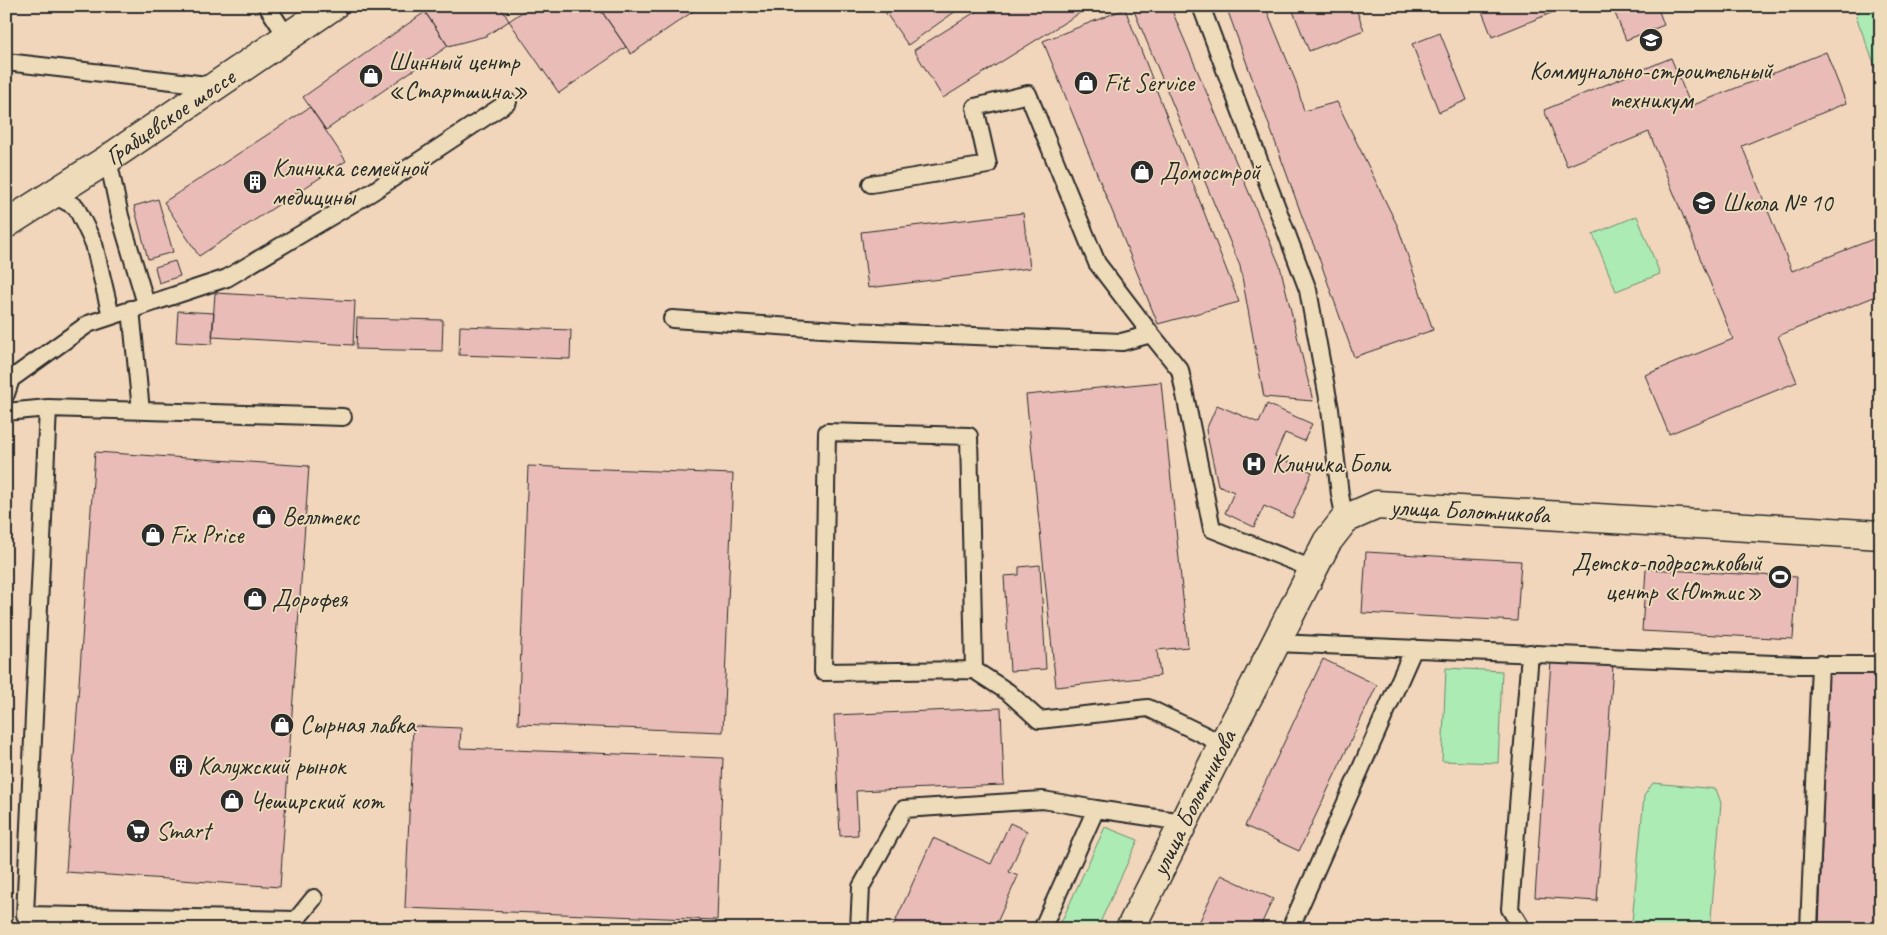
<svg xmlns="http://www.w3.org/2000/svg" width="1887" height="935" viewBox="0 0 1887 935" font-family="Caveat,sans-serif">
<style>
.green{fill:#acebb3;stroke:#6c8b6f}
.building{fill:#e9bcb8;stroke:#2b2b2b}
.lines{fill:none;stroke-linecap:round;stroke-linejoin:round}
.lane-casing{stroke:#2b2b2b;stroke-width:20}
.street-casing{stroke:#2b2b2b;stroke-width:31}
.secondary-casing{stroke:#2b2b2b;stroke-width:31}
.lane{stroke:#eedbb9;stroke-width:16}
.street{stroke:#eedbb9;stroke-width:28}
.secondary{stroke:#eedbb9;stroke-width:28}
.labels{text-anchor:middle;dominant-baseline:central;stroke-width:4;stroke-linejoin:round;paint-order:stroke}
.poi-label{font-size:25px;fill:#2b2b2b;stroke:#eedbb9;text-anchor:start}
.street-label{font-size:25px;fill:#2b2b2b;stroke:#eedbb9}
</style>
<rect width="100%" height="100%" fill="#f1d6bc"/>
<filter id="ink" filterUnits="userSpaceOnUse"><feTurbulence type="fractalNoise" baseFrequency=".02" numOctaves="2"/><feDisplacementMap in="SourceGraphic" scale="10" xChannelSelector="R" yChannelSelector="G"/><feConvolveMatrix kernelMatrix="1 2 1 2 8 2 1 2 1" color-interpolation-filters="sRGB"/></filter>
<g filter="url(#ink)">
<path class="green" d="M1862 6H1881V81L1856 17Z
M1637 216 1660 274 1616 291 1593 234Z
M1446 668 1502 671 1498 763 1442 761Z
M1653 783 1716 789 1721 803 1710 929H1635L1632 922 1644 796Z
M1105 827 1138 840 1097 929H1058Z"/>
<path class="building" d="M434 6H500L509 21 486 36 448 46 425 12Z
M531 6H598L626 47 559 93 509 21Z
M598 6H701L631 54Z
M881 6H963L908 45Z
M985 6H1091L943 98 914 50Z
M1132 6H1170L1280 266 1313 401 1264 397 1240 266Z
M1226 6H1265L1296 82 1304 111 1337 102 1398 227 1433 330 1354 357 1318 255 1307 230Z
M1291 6H1355L1364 30 1309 51Z
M1480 6H1560L1561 9 1492 37Z
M1612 6H1657L1664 25 1626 40Z
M1125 9 1239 302 1158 324 1043 41Z
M425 12 448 46 326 130 303 97Z
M1440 33 1467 100 1439 112 1412 44Z
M1826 52 1846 103 1742 146 1792 271 1881 236V294L1778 336 1797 382 1669 434 1645 375 1733 339 1649 132 1567 166 1544 110 1671 58 1691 106Z
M310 107 346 161 199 256 164 202Z
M158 199 173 252 148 259 134 206Z
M1023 213 1030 268 868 288 861 232Z
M175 261 180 276 159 283 155 267Z
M215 293 355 301 353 345 212 337Z
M178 311 214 313 212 344 176 342Z
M357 318 443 320 442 351 356 349Z
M460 326 571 330 570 359 459 355Z
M1161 382 1188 647 1157 650 1160 676 1056 687 1026 395Z
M1267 404 1312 424 1304 441 1285 433 1275 456 1312 472 1292 518 1264 506 1254 527 1225 513 1234 492 1218 485 1206 430 1217 405 1259 423Z
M95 452 309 466 280 887 66 872Z
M528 466 733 474 723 732 518 724Z
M1366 552 1521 561 1517 621 1362 613Z
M1040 565 1046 669 1010 671 1004 576 1019 575V567Z
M1646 569 1797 577 1793 639 1642 631Z
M1323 659 1377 685 1299 851 1245 826Z
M1551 661 1613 665 1597 901 1535 897Z
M1828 670 1881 672V776L1876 929H1819Z
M1001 708 1004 785 856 791 858 835 840 836 834 715Z
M413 726 461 728 460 748 723 758 717 920 405 908Z
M1010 823 1027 831 1009 872 1018 876 994 929H892L933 838 991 864Z
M1221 875 1273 899 1259 929H1196Z"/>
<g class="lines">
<g class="lane-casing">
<path id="lane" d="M267 6 287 37
M1201 6 1308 290 1330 409 1340 495 1345 519
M6 62 216 86
M108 159 120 216 146 304
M871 184 988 165 975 107 1028 94 1097 263 1151 334
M52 194 76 207 94 244 111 316
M131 309 141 411
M672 319 852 331 1122 342 1151 334 1180 370 1212 529 1313 569
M6 394 11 379 88 324 227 278 372 192 508 102
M6 412 48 408
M1276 643 1799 665H1881
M974 670 823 672 827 432 969 436 974 670 1008 692 1039 720 1148 708 1223 744
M314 898 296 920 25 915 48 408 343 417
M859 929 861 887 904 809 1043 800 1096 809
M1042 929 1096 809 1183 822
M1290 929 1414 648
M1522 929 1510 909 1530 653
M1809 929 1820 664"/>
</g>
<g class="street-casing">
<g id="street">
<path id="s1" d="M1130 929 1223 744 1255 684 1327 542 1345 519 1377 505 1881 535"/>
</g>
</g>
<g class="secondary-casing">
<g id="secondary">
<path id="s2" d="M6 224 108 159 333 6"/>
</g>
</g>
<use href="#lane" class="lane"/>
<use href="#street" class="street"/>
<use href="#secondary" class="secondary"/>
</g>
</g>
<defs>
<g id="university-disc" transform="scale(1.25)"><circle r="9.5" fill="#2b2b2b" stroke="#eedbb9"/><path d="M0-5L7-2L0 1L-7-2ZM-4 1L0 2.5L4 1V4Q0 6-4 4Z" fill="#fff"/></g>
<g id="shop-disc" transform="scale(1.25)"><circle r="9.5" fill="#2b2b2b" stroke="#eedbb9"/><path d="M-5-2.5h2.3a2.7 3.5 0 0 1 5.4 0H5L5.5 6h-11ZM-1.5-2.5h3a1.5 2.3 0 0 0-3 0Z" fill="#fff"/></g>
<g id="building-disc" transform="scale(1.25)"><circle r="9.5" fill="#2b2b2b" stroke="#eedbb9"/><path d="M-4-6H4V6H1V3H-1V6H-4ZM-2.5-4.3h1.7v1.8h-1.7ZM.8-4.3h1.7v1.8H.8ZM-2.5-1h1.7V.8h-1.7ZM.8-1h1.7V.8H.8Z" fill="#fff"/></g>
<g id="school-disc" transform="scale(1.25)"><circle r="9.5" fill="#2b2b2b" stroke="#eedbb9"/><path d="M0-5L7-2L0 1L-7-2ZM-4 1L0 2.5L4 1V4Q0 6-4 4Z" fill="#fff"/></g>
<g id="hospital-disc" transform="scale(1.25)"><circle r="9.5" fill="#2b2b2b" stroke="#eedbb9"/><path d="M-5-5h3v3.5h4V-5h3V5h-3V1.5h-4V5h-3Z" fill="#fff"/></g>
<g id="stadium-disc" transform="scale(1.25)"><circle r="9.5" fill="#2b2b2b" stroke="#eedbb9"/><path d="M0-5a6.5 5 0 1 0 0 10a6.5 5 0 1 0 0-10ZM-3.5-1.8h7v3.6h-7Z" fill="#fff"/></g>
<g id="supermarket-disc" transform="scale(1.25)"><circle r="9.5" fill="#2b2b2b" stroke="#eedbb9"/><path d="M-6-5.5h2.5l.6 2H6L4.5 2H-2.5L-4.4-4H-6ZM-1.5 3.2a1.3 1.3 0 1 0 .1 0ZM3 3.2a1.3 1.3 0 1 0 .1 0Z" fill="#fff"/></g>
</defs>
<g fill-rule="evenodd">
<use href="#university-disc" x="1651" y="40"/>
<use href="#shop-disc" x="371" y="76"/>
<use href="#shop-disc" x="1086" y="83"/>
<use href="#shop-disc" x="1142" y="172"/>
<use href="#building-disc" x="255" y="182"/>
<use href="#school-disc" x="1704" y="203"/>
<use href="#hospital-disc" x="1254" y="464"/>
<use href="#shop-disc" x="264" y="517"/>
<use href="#shop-disc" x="153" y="535"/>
<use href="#stadium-disc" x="1780" y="577"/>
<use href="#shop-disc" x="255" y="599"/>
<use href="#shop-disc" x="282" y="725"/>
<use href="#building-disc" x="181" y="766"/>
<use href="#shop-disc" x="232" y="801"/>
<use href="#supermarket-disc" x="138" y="831"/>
</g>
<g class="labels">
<g class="poi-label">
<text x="388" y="62">Шинный центр<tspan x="388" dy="29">«Стартшина»</tspan></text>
<text x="1651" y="71" text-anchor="middle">Коммунально-строительный<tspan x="1651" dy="29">техникум</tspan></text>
<text x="1104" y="83">Fit Service</text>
<text x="272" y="168">Клиника семейной<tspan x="272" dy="29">медицины</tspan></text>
<text x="1160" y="172">Домострой</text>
<text x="1722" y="203">Школа № 10</text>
<text x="1272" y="464">Клиника Боли</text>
<text x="282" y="517">Веллтекс</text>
<text x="170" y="535">Fix Price</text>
<text x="1762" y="563" text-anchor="end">Детско-подростковый<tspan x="1762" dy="29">центр «Юттис»</tspan></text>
<text x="272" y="599">Дорофея</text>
<text x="300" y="725">Сырная лавка</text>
<text x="198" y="766">Калужский рынок</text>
<text x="250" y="801">Чеширский кот</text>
<text x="156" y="831">Smart</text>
</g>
<g class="street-label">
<text stroke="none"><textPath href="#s2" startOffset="196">Грабцевское шоссе</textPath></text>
<text transform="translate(1470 511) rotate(3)">улица Болотникова</text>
<text stroke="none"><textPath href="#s1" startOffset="141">улица Болотникова</textPath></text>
</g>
</g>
<rect width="1887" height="935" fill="none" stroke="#eedbb9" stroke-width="25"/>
<rect x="12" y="12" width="1862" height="910" fill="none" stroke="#2b2b2b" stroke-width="2" filter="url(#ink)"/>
</svg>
